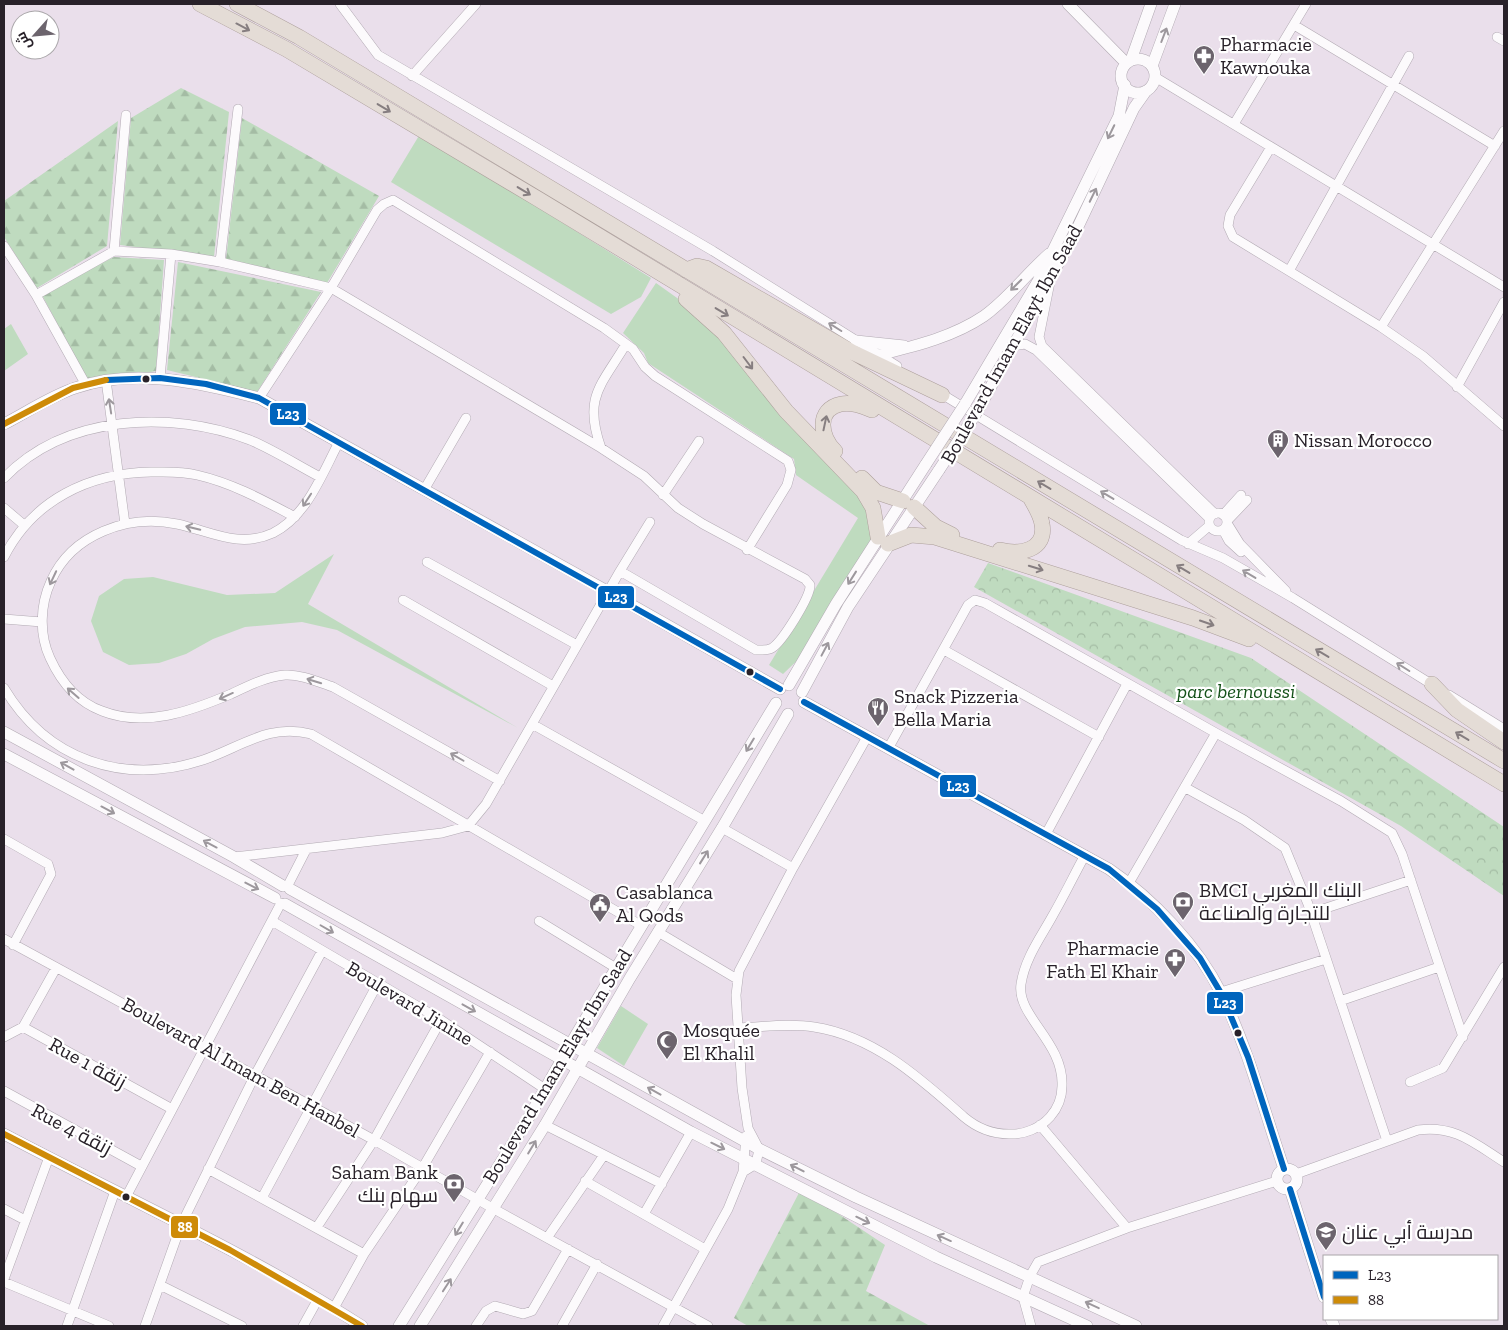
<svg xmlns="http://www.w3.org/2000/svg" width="1508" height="1330" viewBox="0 0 1508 1330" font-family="'Zilla Slab',Cairo,serif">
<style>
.forest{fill:url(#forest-firs)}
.park{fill:url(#park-crowns)}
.garden{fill:#bfdbbf}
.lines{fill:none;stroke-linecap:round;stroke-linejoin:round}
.minor-casing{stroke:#b2aab3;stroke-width:10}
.tertiary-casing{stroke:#b2aab3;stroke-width:12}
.trunk-casing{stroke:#ac9f9b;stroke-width:16}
.minor{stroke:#fcfafc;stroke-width:9}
.tertiary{stroke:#fcfafc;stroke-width:11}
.trunk{stroke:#e4dcd6;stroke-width:15}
.tertiary-bridge-casing{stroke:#b2aab3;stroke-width:12;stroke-linecap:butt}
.tertiary-bridge{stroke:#fcfafc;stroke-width:11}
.bus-1-casing{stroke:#fff;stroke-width:10}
.bus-2-casing{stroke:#fff;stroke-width:10}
.bus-1{stroke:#0065bd;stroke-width:6}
.bus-2{stroke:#ce8b08;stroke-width:6}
.oneway{stroke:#867e80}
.oneway2{stroke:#9d989d}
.bus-dot{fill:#282129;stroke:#fff;stroke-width:2}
.labels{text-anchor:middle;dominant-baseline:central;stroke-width:4.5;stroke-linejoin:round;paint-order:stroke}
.poi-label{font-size:20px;fill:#282129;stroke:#fff;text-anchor:start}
.street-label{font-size:20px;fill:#282129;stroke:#fff}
.park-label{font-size:20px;font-style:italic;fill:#145119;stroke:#fff}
.line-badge{stroke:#fff;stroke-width:2}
.badge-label{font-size:14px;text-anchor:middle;font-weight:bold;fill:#fff}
</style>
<defs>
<pattern id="forest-firs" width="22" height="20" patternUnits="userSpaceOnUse" patternTransform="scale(1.25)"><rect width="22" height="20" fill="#bfdbbf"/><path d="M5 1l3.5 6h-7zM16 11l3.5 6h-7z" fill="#a4bca4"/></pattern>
<pattern id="park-crowns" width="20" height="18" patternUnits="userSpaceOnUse" patternTransform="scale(1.25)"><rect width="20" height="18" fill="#bfdbbf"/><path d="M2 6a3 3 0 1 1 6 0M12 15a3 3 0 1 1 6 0" fill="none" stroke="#a4bca4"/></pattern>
</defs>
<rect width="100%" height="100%" fill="#eadfeb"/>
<path class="forest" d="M181 88 229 112 214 257 120 245 131 118Z
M242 118 379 196 327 283 226 259Z
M118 121 107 246 37 288 4 237V201Z
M114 257 164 260 156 371 89 384 41 293Z
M178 262 321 292 257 392 167 370Z
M801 1189 885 1245 866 1291 930 1326H748L734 1318Z"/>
<path class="park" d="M988 563 1251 658 1504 827V896L1401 826 974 587Z"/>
<path class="garden" d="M420 134 651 278 641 297 611 314 391 182Z
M656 283 694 310 872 498 878 531 805 653 783 674 769 665 858 518 796 475 794 459 648 363 644 353 623 333Z
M11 324 28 354 4 371V329Z
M334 554 308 604 518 728 337 630 302 622 245 627 213 639 186 654 159 663 129 665 103 652 91 621 99 596 124 579 153 577 227 595 275 593Z
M621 1006 648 1024 624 1066 597 1048Z"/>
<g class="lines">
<g class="minor-casing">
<path id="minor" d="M340 4 378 55 713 251 897 366
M1294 25 1495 146
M1497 37 1504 41
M412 76 476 4
M1155 77 1504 287
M1234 124 1306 4
M1271 147 1230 215 1228 226 1233 237 1381 327 1423 356 1504 426
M4 246 36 295 86 385
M114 251 126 115
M220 262 238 109
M1289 271 1409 56
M1050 282 1039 337 1042 346 1215 514
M36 295 114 251 171 254 220 262 331 288 601 448 644 476 678 508 703 524 805 579 810 585C811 596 782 642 772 648 767 651 762 650 756 650L620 571 486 804 468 826 442 833 234 857
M1381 327 1504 131
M1013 346 1025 344 1036 350 1209 518
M160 378 171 254
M106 380 125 524
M1457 387 1504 302
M940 393 1181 540 1223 558 1293 598 1436 687
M259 398 331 288 377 210 384 204 393 200 604 328 633 349 645 367 655 376 788 461 791 470 787 485 747 550
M339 442C322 474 307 516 273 533 239 549 210 531 177 524 128 514 72 534 51 581 40 605 39 634 50 658 61 682 77 702 102 711 145 728 191 711 231 694 248 686 265 677 285 675 300 674 318 682 333 687L500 781
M601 448C583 397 601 386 626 344
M4 478C66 414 171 410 250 440 274 450 297 465 320 477
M424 490 466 418
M663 495 699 441
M4 508 24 525
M1209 522a9 9 0 1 1 18 0a9 9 0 1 1-18 0Z
M1223 515 1241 495
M1227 521 1247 500
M1227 523 1240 544 1286 591
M1223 530 1229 541 1241 552
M1188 544 1209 526
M4 557C33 500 89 473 151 472 167 472 181 471 197 475 232 483 263 500 295 517
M427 562 577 645
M620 571 650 522
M403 600 553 686
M4 619 42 622
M944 650 1099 737
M4 688C47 760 123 786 203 760 241 747 269 723 311 734L642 926
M1449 695 1504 729
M532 724 705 821
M889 747 968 605 975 600 985 603 1216 733 1341 801 1392 833 1402 854 1463 1037
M1186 788 1244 820 1285 848 1308 904 1387 1141
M722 828 793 868
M1046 834 1127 684
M4 839 48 864 51 874 13 945
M1129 883 1216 733
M287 887 306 850
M1311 913 1411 880
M272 921 441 1020 545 1089
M539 921 616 968
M658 932 737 979
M4 939 374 1140 494 1209 708 1326
M1221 992 1326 959
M1340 1001 1439 967
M23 1027 56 968
M738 1028C763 1027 790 1023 814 1027 874 1036 921 1079 964 1117 977 1128 993 1134 1009 1134 1024 1135 1040 1128 1050 1117 1058 1108 1062 1098 1062 1086 1064 1042 1016 1016 1021 984 1025 958 1041 937 1053 915 1064 896 1074 875 1085 855
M4 1037 23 1027 172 1109
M1410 1082 1443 1068 1504 967
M4 1091 141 1166
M545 1125 662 1184
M1040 1125 1127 1228
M208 1169 364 1254
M743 1172 756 1164 759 1149 748 1128 742 1088 736 995 739 971 793 868 867 737
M1296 1174 1418 1130C1455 1125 1474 1143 1504 1162
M585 1181 705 1249
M126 1197 281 903
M262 1198 378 983
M4 1209 25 1220
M644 1214 691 1132
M317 1227 374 1140 441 1020
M547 1238 604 1155
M4 1279 49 1157
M4 1282 109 1326
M160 1285 242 1326
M334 1308 364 1254 423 1167 490 1052
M67 1326 115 1191
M145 1326 181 1225 255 1075 322 951
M303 1326 318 1299
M476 1326 486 1311 495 1306 523 1314 532 1311 568 1249
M562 1326 597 1264
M663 1326 728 1209 743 1172 746 1136
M1031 1326 1023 1297 1030 1276 1038 1262 1127 1228 1277 1181"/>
</g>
<g class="tertiary-casing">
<path id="tertiary" d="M1068 4 1126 63
M1121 76a17 17 0 1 1 34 0a17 17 0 1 1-34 0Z
M1131 60 1151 4
M1152 66 1175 4
M856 341 904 346
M879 355C915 346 953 337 984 316 1008 299 1027 273 1049 254
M965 404 1038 281 1119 116 1125 85
M977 412 1076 231 1134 108 1146 91
M4 424C27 412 51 396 75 388 134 367 201 383 259 398L607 591 780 689
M789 685 836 604 926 464
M802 692 848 607 939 470
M804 702 1109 869C1152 898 1198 946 1221 993 1248 1048 1264 1110 1284 1169
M4 732 234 857 283 886
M4 754 275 898
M290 889 759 1149 856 1197 1136 1326
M285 904 691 1132 936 1257 1087 1326
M4 1134C123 1197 248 1253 362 1326
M1277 1179a10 10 0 1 1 20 0a10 10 0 1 1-20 0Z
M1290 1189 1324 1297
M1331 1319 1334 1326
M399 1326 529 1117 577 1033 776 703
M420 1326 545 1125 630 978 722 828 788 714"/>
</g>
<g class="trunk-casing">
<path id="trunk" d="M200 4 286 49 538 199 1504 784
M237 4 299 37 1504 761
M686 270 697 266 706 268 852 352 942 395
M686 299 724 333 786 411 863 491 873 508 878 537
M835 451C820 437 816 409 841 404 852 402 862 406 872 410
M862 478 876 492 903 501
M914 507 936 527 952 535
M888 544 911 535 935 537 1193 618 1249 639
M1000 550C1019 555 1047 551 1042 524 1041 516 1035 506 1031 499
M1432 684 1457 710 1504 742"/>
</g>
<use href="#minor" class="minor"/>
<use href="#tertiary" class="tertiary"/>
<use href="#trunk" class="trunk"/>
<g class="tertiary-bridge-casing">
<path id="tertiary-bridge" d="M926 464 965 404
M939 470 977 412"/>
</g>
<use href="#tertiary-bridge" class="tertiary-bridge"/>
<g class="bus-1-casing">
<path id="bus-1" d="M106 380 160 378 206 384 259 398 780 689
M804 702 1109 869 1157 909 1200 958 1221 993 1248 1057 1284 1169
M1290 1189 1324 1297"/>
</g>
<g class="bus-2-casing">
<path id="bus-2" d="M4 424 73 388 106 380
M4 1134 230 1250 362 1326"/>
</g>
<use href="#bus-1" class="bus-1"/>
<use href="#bus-2" class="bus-2"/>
</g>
<defs><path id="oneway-shaft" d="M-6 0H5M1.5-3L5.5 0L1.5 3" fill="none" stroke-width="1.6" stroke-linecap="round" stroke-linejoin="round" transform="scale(1.25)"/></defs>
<g class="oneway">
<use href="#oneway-shaft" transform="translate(243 27) rotate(28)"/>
<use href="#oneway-shaft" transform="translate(384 108) rotate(31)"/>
<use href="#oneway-shaft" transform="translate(524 191) rotate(31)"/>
<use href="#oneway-shaft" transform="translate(722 312) rotate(31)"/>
<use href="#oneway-shaft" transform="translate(748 363) rotate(53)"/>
<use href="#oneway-shaft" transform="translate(825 423) rotate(-78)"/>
<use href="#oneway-shaft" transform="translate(1044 485) rotate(-149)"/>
<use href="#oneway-shaft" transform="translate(1036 568) rotate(17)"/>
<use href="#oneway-shaft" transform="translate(1183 569) rotate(-149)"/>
<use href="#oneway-shaft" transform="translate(1207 623) rotate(19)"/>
<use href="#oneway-shaft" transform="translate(1322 653) rotate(-149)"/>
<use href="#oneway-shaft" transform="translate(1462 736) rotate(-149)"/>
</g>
<g class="oneway2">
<use href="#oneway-shaft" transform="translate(1164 35) rotate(-69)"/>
<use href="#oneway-shaft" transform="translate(1111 132) rotate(116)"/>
<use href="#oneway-shaft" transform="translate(1093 195) rotate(-64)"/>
<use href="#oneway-shaft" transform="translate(1016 285) rotate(135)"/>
<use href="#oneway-shaft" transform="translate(835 327) rotate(-148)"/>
<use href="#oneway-shaft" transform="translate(110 406) rotate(-99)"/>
<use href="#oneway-shaft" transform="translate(1107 495) rotate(-149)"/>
<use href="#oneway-shaft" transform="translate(307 500) rotate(123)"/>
<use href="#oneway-shaft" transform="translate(193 528) rotate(-166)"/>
<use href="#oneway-shaft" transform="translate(1249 574) rotate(-149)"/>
<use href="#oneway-shaft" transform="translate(53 578) rotate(115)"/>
<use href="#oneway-shaft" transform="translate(852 578) rotate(122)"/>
<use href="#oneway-shaft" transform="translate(825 649) rotate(-62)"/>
<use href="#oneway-shaft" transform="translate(1403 667) rotate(-148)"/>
<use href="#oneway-shaft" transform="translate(314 681) rotate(-163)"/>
<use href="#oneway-shaft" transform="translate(73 693) rotate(-139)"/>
<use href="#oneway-shaft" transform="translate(226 696) rotate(156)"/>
<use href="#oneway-shaft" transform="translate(750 745) rotate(121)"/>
<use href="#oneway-shaft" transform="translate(457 757) rotate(-150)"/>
<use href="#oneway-shaft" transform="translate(67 766) rotate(-151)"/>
<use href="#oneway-shaft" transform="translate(108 810) rotate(28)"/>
<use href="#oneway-shaft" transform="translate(210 844) rotate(-152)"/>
<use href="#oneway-shaft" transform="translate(704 857) rotate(-58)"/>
<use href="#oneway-shaft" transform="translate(252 886) rotate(27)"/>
<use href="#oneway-shaft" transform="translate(327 929) rotate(30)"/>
<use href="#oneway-shaft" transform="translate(469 1008) rotate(29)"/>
<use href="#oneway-shaft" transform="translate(654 1091) rotate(-151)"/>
<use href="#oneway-shaft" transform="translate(718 1146) rotate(26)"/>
<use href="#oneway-shaft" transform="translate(532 1147) rotate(-59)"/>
<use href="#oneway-shaft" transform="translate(797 1168) rotate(-153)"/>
<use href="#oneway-shaft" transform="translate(863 1220) rotate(26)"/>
<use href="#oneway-shaft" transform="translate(459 1229) rotate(121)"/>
<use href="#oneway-shaft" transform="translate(944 1238) rotate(-156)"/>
<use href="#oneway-shaft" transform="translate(447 1285) rotate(-57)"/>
<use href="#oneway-shaft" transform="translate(1092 1305) rotate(-155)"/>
</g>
<defs>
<g id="pharmacy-pin" transform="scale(1.125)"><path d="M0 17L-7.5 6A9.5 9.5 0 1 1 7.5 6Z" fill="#6c646d" stroke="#fff"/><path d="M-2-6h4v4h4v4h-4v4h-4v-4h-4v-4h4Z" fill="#fff"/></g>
<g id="building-pin" transform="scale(1.125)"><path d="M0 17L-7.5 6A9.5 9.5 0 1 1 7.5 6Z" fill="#6c646d" stroke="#fff"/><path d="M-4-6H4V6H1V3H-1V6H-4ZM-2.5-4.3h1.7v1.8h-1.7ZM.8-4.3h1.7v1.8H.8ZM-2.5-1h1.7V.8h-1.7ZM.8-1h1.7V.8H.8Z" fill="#fff"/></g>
<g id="restaurant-pin" transform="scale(1.125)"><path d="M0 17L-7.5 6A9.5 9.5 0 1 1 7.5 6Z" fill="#6c646d" stroke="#fff"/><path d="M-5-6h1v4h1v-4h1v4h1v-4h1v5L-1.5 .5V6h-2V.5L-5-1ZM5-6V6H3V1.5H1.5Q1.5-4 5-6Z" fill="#fff"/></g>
<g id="bank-pin" transform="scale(1.125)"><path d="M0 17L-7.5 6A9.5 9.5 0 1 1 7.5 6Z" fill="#6c646d" stroke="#fff"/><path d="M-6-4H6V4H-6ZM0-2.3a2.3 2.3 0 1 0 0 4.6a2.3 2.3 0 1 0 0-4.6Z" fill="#fff"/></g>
<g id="civic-pin" transform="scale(1.125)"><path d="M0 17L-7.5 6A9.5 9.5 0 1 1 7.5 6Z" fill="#6c646d" stroke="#fff"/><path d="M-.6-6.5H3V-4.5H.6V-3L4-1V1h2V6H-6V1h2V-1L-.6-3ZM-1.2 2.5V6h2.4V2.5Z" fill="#fff"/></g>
<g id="mosque-pin" transform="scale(1.125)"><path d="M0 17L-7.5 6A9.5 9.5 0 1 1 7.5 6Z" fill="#6c646d" stroke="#fff"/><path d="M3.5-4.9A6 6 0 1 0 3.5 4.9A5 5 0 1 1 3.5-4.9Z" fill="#fff"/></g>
<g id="school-pin" transform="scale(1.125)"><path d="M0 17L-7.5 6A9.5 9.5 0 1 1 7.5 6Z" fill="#6c646d" stroke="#fff"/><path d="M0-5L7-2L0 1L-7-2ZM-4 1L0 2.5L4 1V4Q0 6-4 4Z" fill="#fff"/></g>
</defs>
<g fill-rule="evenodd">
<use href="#pharmacy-pin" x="1204" y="56"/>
<use href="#building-pin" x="1278" y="440"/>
<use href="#restaurant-pin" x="878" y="708"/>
<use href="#bank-pin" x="1183" y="902"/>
<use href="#civic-pin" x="600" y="904"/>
<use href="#pharmacy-pin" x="1175" y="959"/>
<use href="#mosque-pin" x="667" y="1041"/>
<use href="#bank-pin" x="454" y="1184"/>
<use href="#school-pin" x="1326" y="1232"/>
</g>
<g class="bus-dot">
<circle cx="146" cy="379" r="4.5"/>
<circle cx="750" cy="672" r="4.5"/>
<circle cx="1238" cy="1033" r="4.5"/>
<circle cx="126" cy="1197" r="4.5"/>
</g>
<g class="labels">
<g class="poi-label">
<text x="1220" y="44">Pharmacie<tspan x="1220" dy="23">Kawnouka</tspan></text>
<text x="1294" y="440">Nissan Morocco</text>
<text x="894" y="696">Snack Pizzeria<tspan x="894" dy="23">Bella Maria</tspan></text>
<text x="1199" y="890">BMCI البنك المغربي<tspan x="1199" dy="23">للتجارة والصناعة</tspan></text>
<text x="616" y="892">Casablanca<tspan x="616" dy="23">Al Qods</tspan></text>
<text x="1159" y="948" text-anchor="end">Pharmacie<tspan x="1159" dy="23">Fath El Khair</tspan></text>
<text x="683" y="1030">Mosquée<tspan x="683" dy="23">El Khalil</tspan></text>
<text x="438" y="1172" text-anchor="end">Saham Bank<tspan x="438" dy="23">سهام بنك</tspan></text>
<text x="1342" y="1232">مدرسة أبي عنان</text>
</g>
<g class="street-label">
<text transform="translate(1011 344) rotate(-61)">Boulevard Imam Elayt Ibn Saad</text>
<text transform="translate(410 1003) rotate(31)">Boulevard Jinine</text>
<text transform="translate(88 1063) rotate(29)">Rue 1 زنقة</text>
<text transform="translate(557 1066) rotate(-59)">Boulevard Imam Elayt Ibn Saad</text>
<text transform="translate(241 1067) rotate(29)">Boulevard Al Imam Ben Hanbel</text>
<text transform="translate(72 1129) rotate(28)">Rue 4 زنقة</text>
</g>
<g class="park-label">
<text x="1236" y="691">parc bernoussi</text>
</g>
</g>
<g class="line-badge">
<rect x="269" y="402" width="38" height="24" rx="5" fill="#0065bd"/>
<rect x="597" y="585" width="38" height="24" rx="5" fill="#0065bd"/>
<rect x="939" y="774" width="38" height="24" rx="5" fill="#0065bd"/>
<rect x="1206" y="991" width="38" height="24" rx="5" fill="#0065bd"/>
<rect x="170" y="1215" width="29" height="24" rx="5" fill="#ce8b08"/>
</g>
<g class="badge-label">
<text x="288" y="419">L23</text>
<text x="616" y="602">L23</text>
<text x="958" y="791">L23</text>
<text x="1225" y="1008">L23</text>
<text x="185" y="1232">88</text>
</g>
<rect width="1508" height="1330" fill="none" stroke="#282129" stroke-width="10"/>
<rect x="1323" y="1255" width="175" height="65" fill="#ffffff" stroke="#a9a6a9"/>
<rect x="1333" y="1271" width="25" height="8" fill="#0065bd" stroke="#a9a6a9"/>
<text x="1368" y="1280" font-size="15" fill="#282129">L23</text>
<rect x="1333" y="1296" width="25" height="8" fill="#ce8b08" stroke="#a9a6a9"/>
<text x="1368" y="1305" font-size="15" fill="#282129">88</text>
<g transform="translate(35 35) rotate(243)"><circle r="24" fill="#ffffff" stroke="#a9a6a9"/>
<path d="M0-4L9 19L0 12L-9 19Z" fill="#6c646d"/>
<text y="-8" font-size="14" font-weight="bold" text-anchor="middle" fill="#282129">ش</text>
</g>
</svg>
